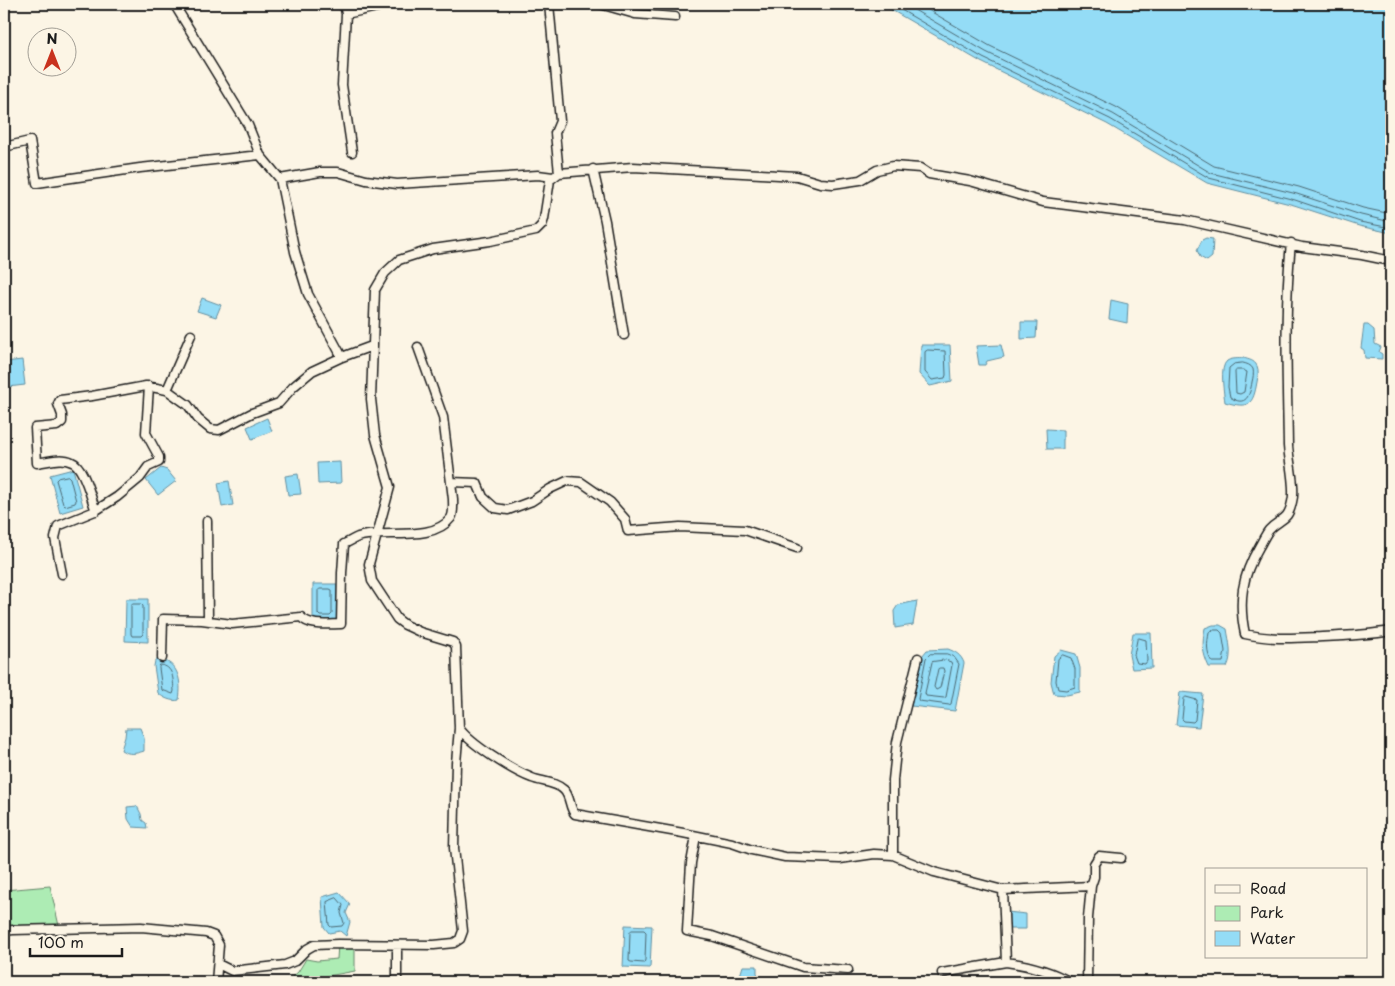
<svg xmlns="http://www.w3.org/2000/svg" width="1395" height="986" viewBox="0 0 1395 986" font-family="'Playpen Sans',sans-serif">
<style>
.green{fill:#adecb4;stroke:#648468}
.water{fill:#94dcf6;stroke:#648f9f}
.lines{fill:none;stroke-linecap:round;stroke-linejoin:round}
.shore{stroke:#4c6973;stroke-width:1}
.minor-casing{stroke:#1c1c1c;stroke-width:11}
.minor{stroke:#fcf5e5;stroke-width:8}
</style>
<rect width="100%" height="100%" fill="#fcf5e5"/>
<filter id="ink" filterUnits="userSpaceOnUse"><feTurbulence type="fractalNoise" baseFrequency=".02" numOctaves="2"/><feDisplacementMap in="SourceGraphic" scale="10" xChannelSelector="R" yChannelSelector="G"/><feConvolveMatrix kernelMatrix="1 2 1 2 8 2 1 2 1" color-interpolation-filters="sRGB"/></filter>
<g filter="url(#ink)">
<path class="green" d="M50 886 59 926 4 932V890Z
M338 944H355V971L317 978V982H264L288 981 298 972 306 959 317 961 337 959Z"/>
<path class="water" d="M881 4H1391V233L1359 226 1294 205 1207 183 1107 124 981 62Z
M1206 238 1213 239 1212 257 1207 261 1200 257 1197 250 1202 240Z
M202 298 221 305 216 317 197 311Z
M1111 300 1128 304 1127 323 1109 319Z
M1021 322H1037L1036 338 1021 339Z
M1364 325H1368L1374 330 1375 344 1381 347 1379 352 1382 354V359L1365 358 1364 350 1361 348Z
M921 345H950L952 381 930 386 919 374Z
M1001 345 1004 357 987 361 985 365H979L976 346Z
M1244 358C1249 360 1254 360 1257 366 1259 370 1258 377 1257 382 1253 405 1249 409 1225 402 1224 394 1219 367 1227 361 1232 358 1238 359 1244 358Z
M22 360 25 385 8 387 5 362Z
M267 418 272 431 252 439 247 427Z
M1046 429 1063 430V449H1047Z
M340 462 341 483 318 484 317 463Z
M161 468 167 470 176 481 158 495 146 480Z
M73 469 83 506 60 513 50 475Z
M298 474 301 494 288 495 285 476Z
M229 481 233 505 222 507 218 483Z
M313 584H337V621H313Z
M126 599H148V642L125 641Z
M917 601 913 625 895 628 894 611 898 605Z
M1213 625H1220L1227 629C1229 642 1233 655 1227 667H1209C1202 652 1202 644 1205 628Z
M1133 633H1151L1152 668 1132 669 1129 655Z
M948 649C956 652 961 655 964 663L955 711 911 706 922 656 927 650Z
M1061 650 1076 654 1080 668V692L1067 695 1054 694 1051 682 1054 656Z
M158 659C179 662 182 682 179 700 172 702 163 698 158 693L154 666 155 661Z
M1180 692 1203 694 1199 727 1176 725Z
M126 728H140L144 738V751C135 754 129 755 121 750L125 737Z
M137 806 141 814 142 820 146 823 147 828 133 827 128 819 127 807Z
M339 892 350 904 346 913 350 922 346 936 340 931 329 933 324 927 322 897Z
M1007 912 1026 914V929H1007Z
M625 925 652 926 650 968 623 967Z
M743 966H757V973L762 982H738Z"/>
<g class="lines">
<path class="shore" d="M891 4 983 58 1110 119 1209 178 1295 200 1360 222 1391 228
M904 4 986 52 1113 114 1211 173 1297 194 1361 215 1391 222
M918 4 990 46 1116 107 1214 166 1299 187 1363 208 1391 214
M928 350 945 351 946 375 945 378 932 380 925 372V352Z
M1243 363C1247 364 1251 365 1253 369 1254 373 1253 378 1252 382 1250 395 1246 408 1230 397L1228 387 1229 368 1234 364Z
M1237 370H1243L1247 372 1244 392 1240 394 1236 393 1235 372Z
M68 476 70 478 76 501 75 503 65 506 63 504 56 480 58 478Z
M320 589H330L332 590V614L330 616H320L318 614V591Z
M133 604H141L143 606V634L141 636H132L131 634V606Z
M1214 630H1219L1222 633 1225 651 1223 662H1212C1206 653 1207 644 1209 633Z
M1139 638 1146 640 1147 661 1145 664 1137 663 1134 655 1137 640Z
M947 654 954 657 959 664 951 704 949 705 919 701 918 699 926 658 930 654Z
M1063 655 1071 658 1075 669V687L1066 690 1058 689 1056 681 1058 659Z
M945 660 951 662 952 665 946 697 944 698 926 696 925 693 932 662Z
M160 665C174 666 173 680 174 691L173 694 162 690 159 668Z
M940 668H943L944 671 940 688 936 690 934 687 938 669Z
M1186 697 1197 700 1195 720 1193 722 1184 721 1182 719 1184 699Z
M337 898 343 905 341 913 344 923 342 926 331 927 329 925 327 902Z
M632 930H644L646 932 645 960 644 963 631 962 629 961 630 932Z"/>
<g class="minor-casing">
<path id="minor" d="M174 4 248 125 260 155 280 179 295 252 308 294 342 357
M344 4 346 14 342 85 352 152
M549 4 560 121 555 133 559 173
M600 4 635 14 675 17
M346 14 391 4
M4 147 30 141 37 183 140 168 260 155
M593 169 605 221 624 335
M280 179 320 172H338L366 180 397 184 538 175 553 177
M1291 243C1284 311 1287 378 1288 446 1289 461 1296 489 1292 502 1288 522 1280 518 1269 530 1265 535 1262 542 1259 547 1242 576 1238 601 1245 634 1270 640 1296 638 1322 637 1345 636 1368 635 1391 631
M167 390 191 335
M451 482 477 483 483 497 495 508 508 510 532 501 550 489 567 481 581 482 610 502 625 519 628 531 680 527 745 530 797 548
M96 511C91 499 84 466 72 462 62 457 48 461 37 463L35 428 57 426 62 422V415L58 404 60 400 92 396 146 386 167 390 188 405 198 419 210 429 219 430 252 413 279 403 293 387 312 371 342 357 372 346
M207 521 208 620
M62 574 55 538 58 526 95 511 117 497 140 478 148 467 159 462V457L146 433 149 386
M162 658 163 619 202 620 232 624 301 617C310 627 329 624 341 624L342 573 344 544C349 542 353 539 358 537 383 529 432 543 451 518 454 513 453 505 453 499L443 417 418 347
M918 658 897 742 893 780V855L934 872 1003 890 1091 886
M459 728C470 744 513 771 532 778 542 782 556 782 564 790 571 797 569 808 575 814L683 833 732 843 752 850 785 857 840 859 874 854 893 855
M696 836 691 863 687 931 712 936 803 967 848 970
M1003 890 1006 962C1028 965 1051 971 1070 982
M4 931 13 930 141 927 206 933 214 936 219 945 216 982
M397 945V982
M218 964 232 971 285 965 295 961 307 949 314 945 338 944 434 945 454 943 460 939 463 931 454 848 456 763 459 728 456 647 453 642 420 632 405 625 397 619 372 581 369 564 390 487 375 435 371 399 375 290 385 273 399 260 433 249 490 241 536 231 542 225 544 219 550 180 559 173 633 167 797 176 820 183 833 184 860 180 877 170 893 166 920 168 929 174 970 181 1043 202 1185 220 1302 247 1362 255 1391 261
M942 973 1006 962
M1087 982 1088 918 1091 886 1094 877V864L1099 856 1121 858"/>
</g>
<use href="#minor" class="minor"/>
</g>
</g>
<rect width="1395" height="986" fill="none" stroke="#fcf5e5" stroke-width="20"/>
<rect x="10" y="10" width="1375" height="966" fill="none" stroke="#1c1c1c" stroke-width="2" filter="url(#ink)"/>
<rect x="1205" y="868" width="162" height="90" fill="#fcf5e5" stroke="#a29e95"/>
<rect x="1215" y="885" width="25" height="8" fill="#fcf5e5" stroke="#a29e95"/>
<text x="1250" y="894" font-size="15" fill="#1c1c1c">Road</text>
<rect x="1215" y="906" width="25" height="15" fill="#adecb4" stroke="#a29e95"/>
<text x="1250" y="918" font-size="15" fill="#1c1c1c">Park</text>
<rect x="1215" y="931" width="25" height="15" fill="#94dcf6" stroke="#a29e95"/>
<text x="1250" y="944" font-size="15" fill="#1c1c1c">Water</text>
<g transform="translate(52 52)"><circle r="24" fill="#fcf5e5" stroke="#a29e95"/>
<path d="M0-4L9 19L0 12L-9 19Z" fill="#c8321e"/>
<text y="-8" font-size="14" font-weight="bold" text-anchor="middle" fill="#1c1c1c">N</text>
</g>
<path d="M30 948v8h92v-8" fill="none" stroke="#1c1c1c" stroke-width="2.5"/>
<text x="38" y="948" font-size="15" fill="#1c1c1c" stroke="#fcf5e5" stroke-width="4" paint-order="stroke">100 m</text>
</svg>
